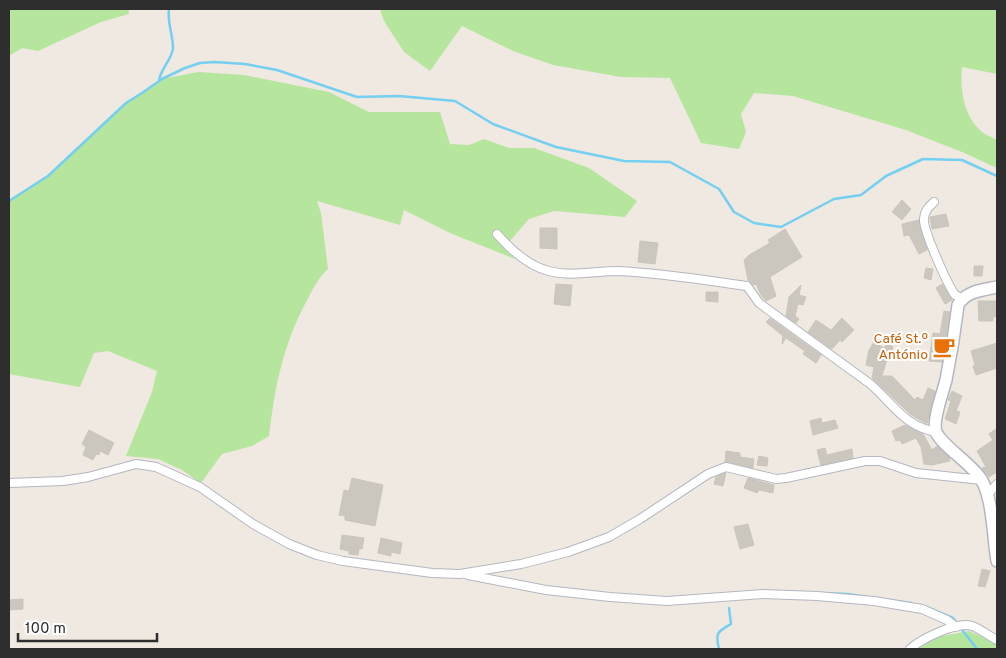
<svg xmlns="http://www.w3.org/2000/svg" width="1006" height="658" viewBox="0 0 1006 658" font-family="Overpass,sans-serif">
<style>
.green{fill:#b6e59e}
.lines{fill:none;stroke-linecap:round;stroke-linejoin:round}
.stream{stroke:#75cff0;stroke-width:2.5}
.building{fill:#cbc7bf;stroke:#cbc5ba}
.street-casing{stroke:#b4b7c1;stroke-width:10}
.secondary-casing{stroke:#b4b7c1;stroke-width:14}
.street{stroke:#fff;stroke-width:8}
.secondary{stroke:#fff;stroke-width:11}
.labels{text-anchor:middle;dominant-baseline:central;stroke-width:4;stroke-linejoin:round;paint-order:stroke}
.food-label{font-size:14px;fill:#c56008;stroke:#fff;text-anchor:end}
</style>
<rect width="100%" height="100%" fill="#efe9e1"/>
<path class="green" d="M9 9H128L129 14 101 22 38 51 22 48 9 56Z
M380 9H997V74L962 67C960 89 963 114 980 130 984 135 992 137 997 140V168L962 152 906 130 793 96 754 93 741 114 746 132 739 149 701 143 670 78 621 77 553 65 513 51 462 26 430 71 404 52 384 21Z
M198 72 244 75 329 92 369 112H440L450 144 469 145 484 139 509 148H534L589 168 637 201 625 217 554 211 529 219 504 248 515 259 450 233 404 210 400 225 317 201 321 213 328 269C317 279 312 291 305 304 282 348 275 388 269 436L252 446 222 454 201 483 182 470 158 459 126 456 152 392 157 371 108 351 94 353 80 387 9 374V201L48 176 126 103 162 79Z
M969 631 997 644V649H918L937 637Z"/>
<g class="lines">
<path class="stream" d="M159 81C160 69 172 60 173 48 173 35 167 22 169 9
M9 201 48 176 126 103 142 93 162 79 185 68 200 63 215 62 245 64 277 70 357 97 399 96 455 101 493 124 556 147 624 161 670 162 719 189 734 212 754 223 781 227 834 199 861 195 886 176 923 159 962 160 997 176
M772 591 847 594 911 603
M924 606 953 618 977 649
M719 649C715 633 717 632 731 624L729 608"/>
</g>
<path class="building" d="M902 200 911 209 902 220 892 212Z
M946 214 949 226 932 229 930 217Z
M919 220 927 250 919 254 909 235 904 236 902 224Z
M540 228H557V249L540 248Z
M785 229 802 257 770 277 776 296 766 301 761 295 756 284 753 285 748 280 744 260 749 255 770 243 768 240Z
M640 241 658 243 655 264 638 262Z
M974 266H983L982 276H974Z
M926 268 933 269 931 280 924 278Z
M556 284 572 285 570 306 554 304Z
M942 284 952 300 945 304 936 288Z
M801 285 799 295 806 297 803 305 798 304 795 316 799 319 796 323 786 316 789 297Z
M706 292H718V302L706 301Z
M978 301H997V316L993 317V321H979Z
M944 311 950 312 942 362 929 361 933 333 940 334Z
M770 318 821 355 816 363 803 354 805 351 786 338 782 344 783 336 766 322Z
M842 318 854 330 842 342 840 340 832 349 808 332 816 320 831 330Z
M874 342 884 348 887 343 893 347 889 360 887 359 882 376H892L915 400 917 397 923 400 928 388 935 391 927 424 910 414 872 378 874 367 866 365 869 350Z
M997 343V368L976 375 973 366 975 365 971 351Z
M952 391 962 396 956 411 960 412 956 424 945 419 951 401 948 400Z
M821 418 822 423 835 420 838 428 813 435 810 421Z
M905 425 923 434 932 450 937 446 949 457 950 461 932 465 924 464 921 447 916 438 902 444 900 440 896 441 892 431Z
M997 428V472L989 477 982 468 986 467 977 451 993 440 989 434Z
M89 430 114 443 108 455 100 451 99 455 96 454 93 460 83 455 86 447 82 444Z
M825 448 827 455 852 449 853 458 821 465 817 450Z
M726 451 740 453V457L754 459 753 468 725 462Z
M759 456 768 458 767 466 757 465Z
M726 473 723 486 714 484 716 477Z
M352 478 383 485 375 526 345 520V516L339 515 344 490 349 491Z
M748 478 774 485 773 493 759 490 757 493 744 488Z
M748 524 754 545 740 549 734 527Z
M342 535 364 538 362 549H359L358 555 349 554V551L340 549Z
M381 538 402 543 400 554 391 552V556L378 553Z
M982 569 990 571 985 587 978 586Z
M23 599V609L9 610V600Z"/>
<g class="lines">
<g class="street-casing">
<path id="street" d="M934 202C929 207 925 210 924 218 922 229 948 285 955 295 957 296 960 297 962 298
M497 234C511 250 528 266 549 271 572 277 595 271 618 271 661 273 704 280 747 286L759 303 869 383C892 402 903 426 936 432
M9 483 63 481 88 477 136 464 156 467 200 487 253 524 289 544 317 555 343 561 432 573 460 574 521 564 568 552 609 537 640 519 708 474 726 467 776 479 786 478 865 461H880L916 473 982 480
M988 494 997 484
M468 575 546 590 610 597 667 601 763 594 817 596 874 601 922 609 947 620 956 627
M910 649C921 639 957 621 972 626 981 629 989 636 997 640"/>
</g>
<g class="secondary-casing">
<path id="secondary" d="M997 287C983 290 966 291 958 305 955 330 951 355 946 380 943 392 932 421 936 432 942 446 971 463 981 479 993 498 993 538 997 561"/>
</g>
<use href="#street" class="street"/>
<use href="#secondary" class="secondary"/>
</g>
<defs>
<g id="cafe-bare" transform="scale(1.725)"><path d="M-5.5-4.5H6V0H3Q3 3.5 0 3.5H-2.5Q-5.5 3.5-5.5 0ZM3-3.2v2h1.7v-2ZM-6 4.5H4V6H-6Z" fill="#e8710a" stroke="#fff" stroke-width="2.5" paint-order="stroke"/></g>
</defs>
<g fill-rule="evenodd">
<use href="#cafe-bare" x="944" y="347"/>
</g>
<g class="labels">
<g class="food-label">
<text x="928" y="339">Café St.º<tspan x="928" dy="16">António</tspan></text>
</g>
</g>
<rect width="1006" height="658" fill="none" stroke="#2e2e2e" stroke-width="20"/>
<path d="M18 633v8h139v-8" fill="none" stroke="#2e2e2e" stroke-width="2.5"/>
<text x="25" y="633" font-size="15" fill="#2e2e2e" stroke="#ffffff" stroke-width="4" paint-order="stroke">100 m</text>
</svg>
